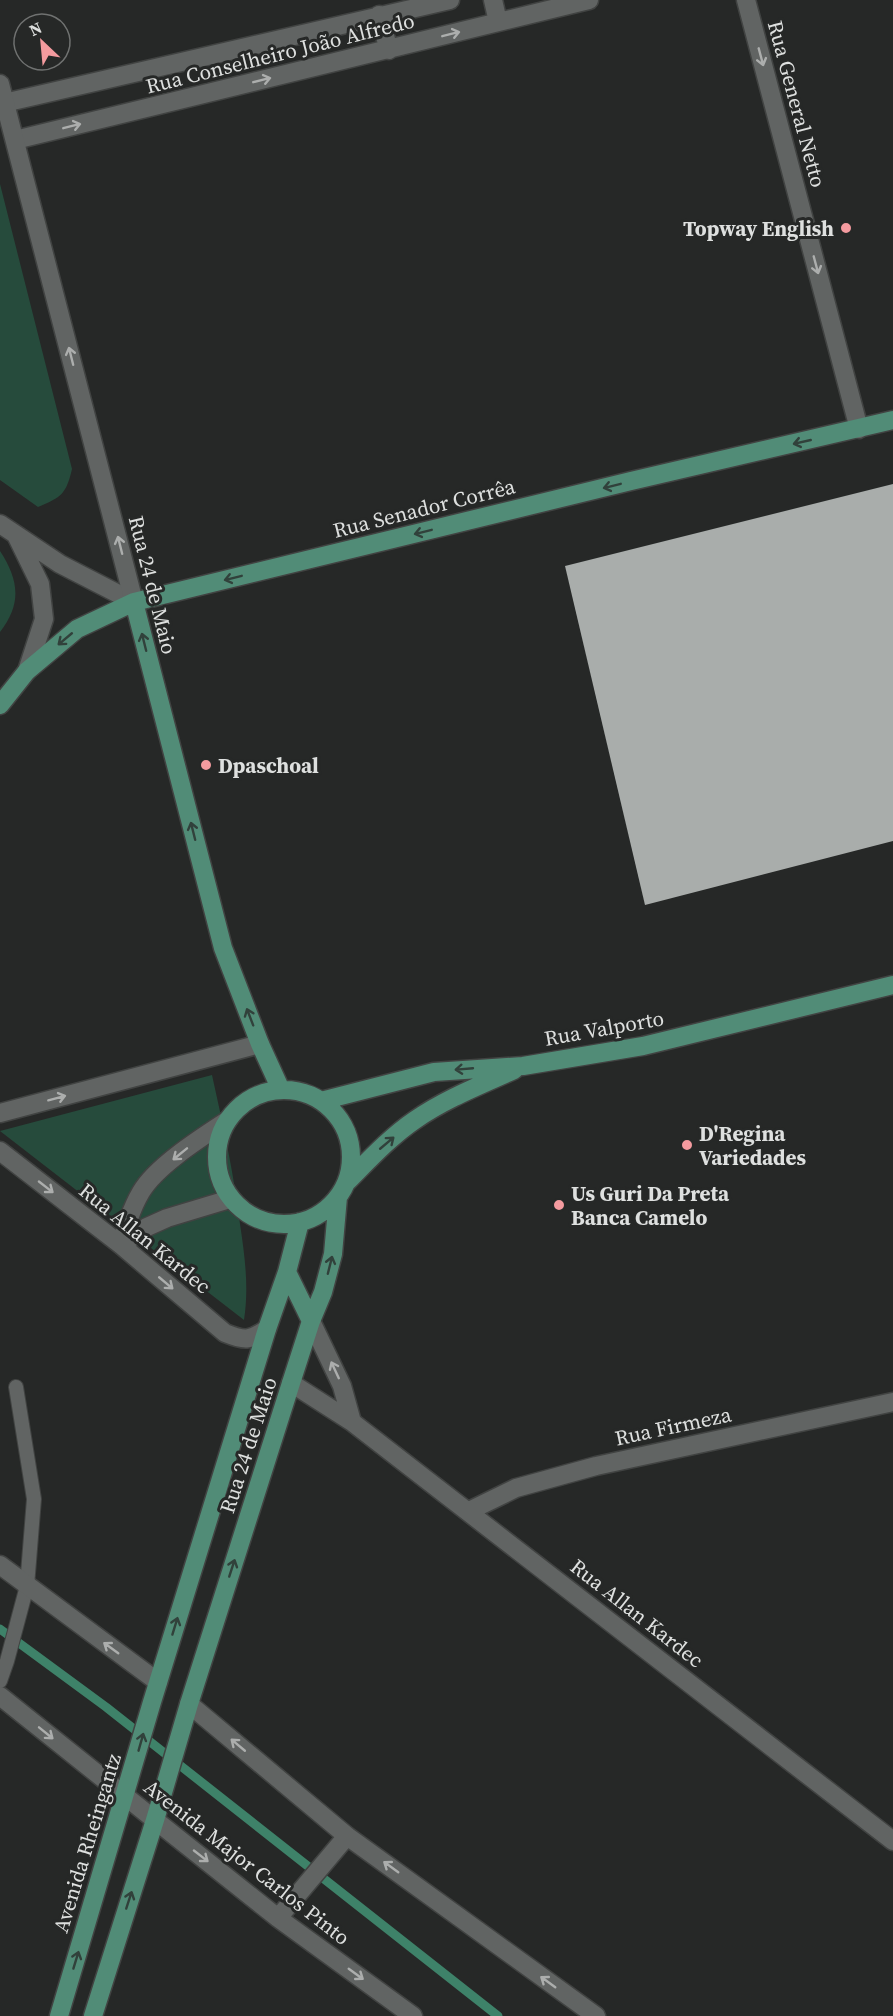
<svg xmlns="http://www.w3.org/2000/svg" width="893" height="2016" viewBox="0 0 893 2016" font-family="'Source Serif 4',serif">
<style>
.green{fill:#264b3c}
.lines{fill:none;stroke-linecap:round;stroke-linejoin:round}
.stream{stroke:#3e8269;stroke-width:9}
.building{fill:#a9adab}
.service-casing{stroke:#414342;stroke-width:16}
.minor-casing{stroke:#414342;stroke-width:21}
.tertiary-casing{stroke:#414342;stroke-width:21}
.secondary-casing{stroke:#414342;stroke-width:21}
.primary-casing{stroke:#414342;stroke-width:21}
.service{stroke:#616463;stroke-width:14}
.minor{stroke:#616463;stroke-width:18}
.tertiary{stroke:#616463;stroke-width:18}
.secondary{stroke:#616463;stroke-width:18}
.primary{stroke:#518c77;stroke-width:18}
.oneway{stroke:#acaead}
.oneway2{stroke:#31413b}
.poi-dot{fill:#f49b9f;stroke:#262827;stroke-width:2}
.labels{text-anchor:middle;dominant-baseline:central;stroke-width:6;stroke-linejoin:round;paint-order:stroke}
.street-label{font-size:21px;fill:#dee0df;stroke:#262827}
.poi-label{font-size:21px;font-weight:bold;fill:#dee0df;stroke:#262827;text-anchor:start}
</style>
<rect width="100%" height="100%" fill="#262827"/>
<path class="green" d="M0 184 72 469C66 494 62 497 38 507L0 480Z
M0 551C19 580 22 604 0 632Z
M212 1075C223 1125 234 1174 240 1224 245 1257 249 1288 244 1320L0 1131Z"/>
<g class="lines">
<path class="stream" d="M0 1629 106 1707 498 2016"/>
</g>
<path class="building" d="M893 484V841L645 905 565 566Z"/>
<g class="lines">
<g class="service-casing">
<path id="service" d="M0 1681 7 1661 27 1586 34 1499 16 1387"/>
</g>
<g class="minor-casing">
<path id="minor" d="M493 0 498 22
M379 15 389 50
M0 108 4 103 450 0
M15 140 589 0
M0 524 60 564 134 602
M17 537 40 584 44 619 27 671
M0 1113 260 1044
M0 1151 121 1245 225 1333C245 1341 249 1341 267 1329
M121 1245C126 1227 131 1209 141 1192 156 1166 202 1137 228 1120
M121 1245 147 1227 167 1218 230 1199
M311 1321 342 1386 352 1422
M291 1383 352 1422 893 1841
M469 1511 516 1488 596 1466 893 1402
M189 1704 347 1836 596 2016
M155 1820 278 1918 413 2016
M278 1918 347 1836"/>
</g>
<g class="tertiary-casing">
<path id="tertiary" d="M0 1565 158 1682
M0 1696 155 1820"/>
</g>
<g class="secondary-casing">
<path id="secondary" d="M746 0 859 429
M0 84 134 602"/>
</g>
<g class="primary-casing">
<path id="primary" d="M134 602 223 948 260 1044 281 1090
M0 705 27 671 77 629 134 602 631 481 893 420
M217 1157a67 67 0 1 1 134 0a67 67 0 1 1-134 0Z
M321 1101 434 1072 523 1066 643 1046 893 985
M347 1182C368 1161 390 1137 415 1120 445 1099 481 1085 514 1070
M287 1272 311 1321
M59 2016 152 1702 267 1329 287 1272 300 1222
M93 2016 155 1820 189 1704 291 1383 311 1321 323 1292 333 1254 338 1197"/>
</g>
<use href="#service" class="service"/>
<use href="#minor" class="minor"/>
<use href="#tertiary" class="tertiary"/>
<use href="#secondary" class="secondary"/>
<use href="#primary" class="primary"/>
</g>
<defs><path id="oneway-shaft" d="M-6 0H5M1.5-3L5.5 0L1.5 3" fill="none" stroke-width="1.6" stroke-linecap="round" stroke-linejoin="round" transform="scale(1.5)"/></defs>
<g class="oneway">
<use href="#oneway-shaft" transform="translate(451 34) rotate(-14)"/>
<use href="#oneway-shaft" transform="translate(761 57) rotate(75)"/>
<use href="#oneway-shaft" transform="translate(262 80) rotate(-14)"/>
<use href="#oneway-shaft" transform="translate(72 126) rotate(-14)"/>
<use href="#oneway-shaft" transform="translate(816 265) rotate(75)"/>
<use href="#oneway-shaft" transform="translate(71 356) rotate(-104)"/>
<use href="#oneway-shaft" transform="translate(120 545) rotate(-104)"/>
<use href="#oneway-shaft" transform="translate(57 1098) rotate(-15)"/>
<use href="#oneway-shaft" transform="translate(180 1154) rotate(141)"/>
<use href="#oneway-shaft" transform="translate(46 1187) rotate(38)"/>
<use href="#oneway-shaft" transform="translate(166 1283) rotate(40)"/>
<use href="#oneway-shaft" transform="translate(335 1370) rotate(-115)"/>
<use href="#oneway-shaft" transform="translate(111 1648) rotate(-144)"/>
<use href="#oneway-shaft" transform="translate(46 1733) rotate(39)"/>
<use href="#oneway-shaft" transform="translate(238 1745) rotate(-140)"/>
<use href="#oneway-shaft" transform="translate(201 1856) rotate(38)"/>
<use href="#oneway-shaft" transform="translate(391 1867) rotate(-144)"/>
<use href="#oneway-shaft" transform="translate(356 1974) rotate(36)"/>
<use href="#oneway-shaft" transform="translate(548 1982) rotate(-144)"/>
</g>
<g class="oneway2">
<use href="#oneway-shaft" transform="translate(802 442) rotate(167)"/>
<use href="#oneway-shaft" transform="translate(612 486) rotate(166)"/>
<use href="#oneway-shaft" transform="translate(423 532) rotate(166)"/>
<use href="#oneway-shaft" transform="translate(233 578) rotate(166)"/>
<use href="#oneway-shaft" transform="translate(65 639) rotate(140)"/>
<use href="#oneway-shaft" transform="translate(144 642) rotate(-104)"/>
<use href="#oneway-shaft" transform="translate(193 831) rotate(-104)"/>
<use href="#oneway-shaft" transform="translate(250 1017) rotate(-111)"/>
<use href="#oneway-shaft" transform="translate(464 1069) rotate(175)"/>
<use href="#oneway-shaft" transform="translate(387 1143) rotate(-40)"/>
<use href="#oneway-shaft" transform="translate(330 1265) rotate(-76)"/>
<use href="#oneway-shaft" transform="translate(232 1568) rotate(-72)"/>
<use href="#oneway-shaft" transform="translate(175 1626) rotate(-73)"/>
<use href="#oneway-shaft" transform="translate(141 1742) rotate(-74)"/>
<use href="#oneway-shaft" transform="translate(129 1900) rotate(-72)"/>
<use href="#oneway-shaft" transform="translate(76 1960) rotate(-73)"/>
</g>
<g class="poi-dot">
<circle cx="846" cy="228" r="6"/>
<circle cx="206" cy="765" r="6"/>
<circle cx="687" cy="1145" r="6"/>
<circle cx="559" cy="1205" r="6"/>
</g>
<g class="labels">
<g class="street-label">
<text transform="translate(280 53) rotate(-14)">Rua Conselheiro João Alfredo</text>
<text transform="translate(797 104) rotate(75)">Rua General Netto</text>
<text transform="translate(424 508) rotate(-14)">Rua Senador Corrêa</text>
<text transform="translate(153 585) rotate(76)">Rua 24 de Maio</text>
<text transform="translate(604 1028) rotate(-10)">Rua Valporto</text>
<text transform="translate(145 1238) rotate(39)">Rua Allan Kardec</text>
<text transform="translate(673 1426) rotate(-12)">Rua Firmeza</text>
<text transform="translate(248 1445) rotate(-72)">Rua 24 de Maio</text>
<text transform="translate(637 1613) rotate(38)">Rua Allan Kardec</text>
<text transform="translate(87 1843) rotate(-73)">Avenida Rheingantz</text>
<text transform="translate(247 1862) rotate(38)">Avenida Major Carlos Pinto</text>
</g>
<g class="poi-label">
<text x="834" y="228" text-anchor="end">Topway English</text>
<text x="218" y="765">Dpaschoal</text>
<text x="699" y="1133">D'Regina<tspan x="699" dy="24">Variedades</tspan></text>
<text x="571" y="1193">Us Guri Da Preta<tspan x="571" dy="24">Banca Camelo</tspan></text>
</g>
</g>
<g transform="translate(42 42) rotate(334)"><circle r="28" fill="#262827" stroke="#707271" stroke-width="1.5"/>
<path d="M0-4.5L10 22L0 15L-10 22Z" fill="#f49b9f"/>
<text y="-9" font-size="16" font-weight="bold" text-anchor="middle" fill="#dee0df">N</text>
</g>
</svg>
